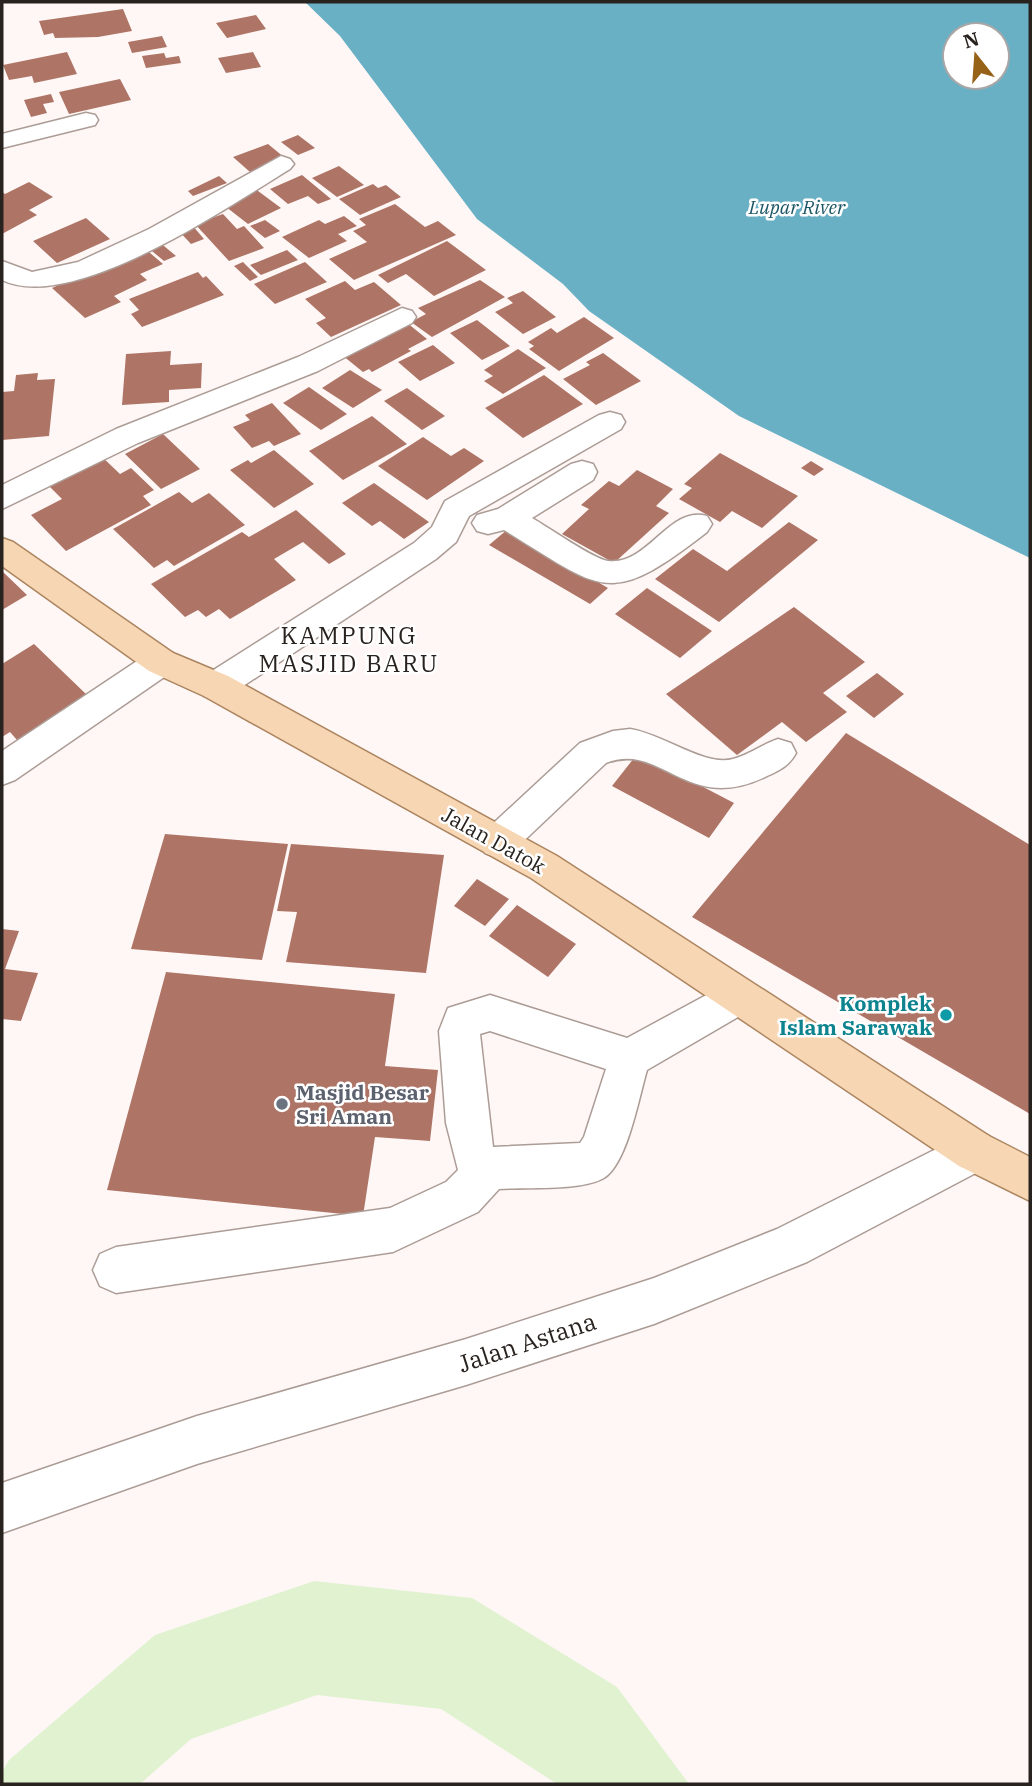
<svg xmlns="http://www.w3.org/2000/svg" width="1032" height="1786" viewBox="0 0 1032 1786" font-family="'IBM Plex Serif',serif">
<style>
.green{fill:#e0f2cf}
.water{fill:#6ab0c5;fill-rule:evenodd}
.building{fill:#ae7466}
.lines{fill:none;stroke-linecap:round;stroke-linejoin:round}
.minor-casing{stroke:#ac9c96;stroke-width:3}
.major-casing{stroke:#ac8560;stroke-width:3}
.minor{fill:#fff;fill-rule:evenodd}
.major{fill:#f7d6b4;fill-rule:evenodd}
.culture-dot{fill:#0f9aa8;stroke:#fff;stroke-width:2.5}
.worship-dot{fill:#6b7280;stroke:#fff;stroke-width:2.5}
.labels{text-anchor:middle;dominant-baseline:central;stroke-width:5;stroke-linejoin:round;paint-order:stroke}
.far-water-label{font-size:19px;font-style:italic;fill:#1c5666;stroke:#fff}
.street-label{font-size:21px;fill:#292320;stroke:#fff}
.culture-label{font-size:21px;font-weight:bold;fill:#0d838f;stroke:#fff;text-anchor:end}
.worship-label{font-size:21px;font-weight:bold;fill:#5b616d;stroke:#fff;text-anchor:start}
.quarter-label{font-size:24px;letter-spacing:2px;fill:#292320;stroke:#fff}
.near-street-label{font-size:24px;fill:#292320;stroke:#fff}
</style>
<rect width="100%" height="100%" fill="#fef7f5"/>
<path class="green" d="M314 1581 472 1598 617 1687 689 1784H557L441 1709 317 1695 191 1739 140 1784H2V1772L9 1760 155 1635Z"/>
<path class="water" d="M305 2H1030V558L739 416 589 311 563 284 477 219 340 36ZM955 35H997V77H955Z"/>
<path class="building" d="M123 9 132 31 98 37 55 38 53 33 44 35 39 21Z
M256 15 266 29 227 38 216 23Z
M162 36 167 47 132 53 128 42Z
M67 52 77 74 34 83 32 76 9 80 3 65Z
M253 52 261 67 226 73 218 58Z
M164 53 166 58 179 56 181 63 146 68 142 56Z
M120 79 131 100 69 114 59 92Z
M51 94 54 102 43 104 47 113 31 117 24 100Z
M298 135 315 148 298 155 281 142Z
M268 144 285 158 250 172 233 157Z
M339 166 364 185 337 197 312 178Z
M302 175 331 199 318 204 308 196 288 204 270 189Z
M219 176 227 183 193 196 188 191Z
M29 182 53 197 29 210 37 215 2 234V192L5 194Z
M373 184 378 188 386 185 401 197 360 215 339 199Z
M254 188 281 208 248 224 221 203Z
M395 204 425 227 438 221 456 235 354 280 329 259 367 242 353 231 366 225 359 219Z
M223 214 237 229 244 226 264 248 229 261 195 224Z
M344 216 357 226 338 234 347 241 309 258 282 237 319 220 325 224Z
M86 218 110 239 57 263 33 241Z
M265 220 280 231 265 238 250 226Z
M192 225 204 239 191 244 178 230Z
M158 241 176 256 164 261 146 246Z
M447 241 486 270 434 296 406 274 388 283 378 275Z
M143 247 163 264 140 274 147 280 114 296 121 302 85 318 52 288Z
M287 250 298 260 261 275 250 265Z
M243 262 258 277 250 281 234 266Z
M305 262 327 282 275 304 254 284Z
M198 272 203 278 206 276 224 295 142 327 131 314 139 310 129 299Z
M480 280 505 297 432 337 411 322 426 314 418 308Z
M345 281 355 290 374 282 401 305 331 337 316 323 326 318 305 299Z
M523 291 556 317 523 334 495 312 513 303 507 298Z
M584 317 614 338 559 371 529 349 534 346 528 342 551 328 557 333Z
M477 320 510 346 482 360 450 333Z
M406 322 427 339 408 349 411 351 372 372 369 369 363 372 342 355Z
M433 345 455 363 420 381 398 362Z
M518 349 546 368 503 394 484 381 493 376 484 370Z
M171 351 170 365 202 363 201 388 169 390V402L122 405 126 354Z
M603 353 641 381 596 405 563 379 590 365 586 362Z
M350 370 382 390 353 408 322 388Z
M38 373 37 380 55 379 49 436 2 440V392L14 391 16 375Z
M544 375 583 404 523 438 485 408Z
M309 387 347 414 321 430 283 403Z
M407 388 445 416 422 430 384 401Z
M272 403 301 434 274 446 269 441 252 448 233 427 250 420 245 415Z
M372 416 407 444 343 480 309 451Z
M163 434 200 469 161 489 125 454Z
M423 437 451 456 464 448 484 461 427 500 378 466Z
M274 450 314 484 274 508 230 470 248 460 251 463Z
M720 453 798 496 762 528 732 511 720 522 679 499 692 488 684 484Z
M100 455 120 474 131 468 154 490 143 496 151 505 66 551 31 515 62 499 46 483Z
M811 461 824 469 814 476 801 468Z
M637 470 673 489 656 506 669 513 614 563 562 534 589 509 581 505 609 481 619 486Z
M374 483 429 522 404 539 380 521 372 526 342 503Z
M179 492 192 503 209 493 245 525 174 566 167 560 154 568 113 529Z
M296 510 346 554 329 564 303 542 274 559 296 580 230 619 219 609 206 617 198 610 185 617 151 584 242 532 249 537Z
M789 522 818 540 719 622 655 579 693 549 727 571Z
M508 529 608 588 590 604 489 545Z
M2 571 27 595 2 610Z
M647 588 712 631 680 658 615 614Z
M794 607 865 662 823 693 847 712 806 742 782 722 737 755 666 694Z
M34 644 87 695 17 740 10 732 2 737V664Z
M877 673 904 694 874 718 846 696Z
M846 733 1030 845V1114L692 917Z
M638 753 734 803 709 838 612 786Z
M165 834 288 844 262 960 131 949Z
M291 844 444 855 426 973 286 962 297 912 277 911Z
M477 879 509 899 485 926 454 906Z
M517 905 576 944 548 977 489 936Z
M2 929 19 931 5 969 38 973 21 1021 2 1019Z
M166 972 395 994 385 1066 438 1070 430 1141 375 1137 363 1216 107 1190Z"/>
<g class="lines">
<g class="minor-casing">
<path id="minor" d="M86 113 95 115 98 120 95 125 2 148V134Z
M281 156 290 159 294 164 290 169C228 207 72 314 2 280V261L32 272 78 262 149 229Z
M402 308 412 311 416 317 412 323 318 371 138 443 2 509V485L116 429 298 357Z
M610 412 621 415 625 422 621 429 469 516 456 542 436 559 228 696 216 699 204 696 199 686 204 676 414 543 432 527 445 501 599 415Z
M582 461 593 464 597 472 593 480 532 518C548 527 593 559 608 561 648 566 669 505 707 516L712 524 707 532C608 609 604 591 504 530L488 534 477 531 472 523 477 515 498 509 571 464Z
M161 649 173 653 178 662 173 671 15 780 2 785V751L149 653Z
M630 729C663 734 705 767 733 759 749 755 763 744 778 739L791 743 796 753C789 766 780 770 767 776 687 816 662 741 606 763L511 853 498 858 485 853 479 842 485 831 580 743 613 731Z
M736 979 750 984 756 997 750 1010 647 1070C639 1096 627 1167 602 1179 578 1191 527 1187 499 1189L478 1212 393 1252 116 1293 100 1286 93 1270 100 1254 116 1247 390 1208 446 1182 458 1170 446 1123 439 1031 448 1008 490 995 627 1038ZM490 1031 606 1069 584 1137 580 1143 493 1147 480 1034Z
M974 1130 989 1136 996 1151 989 1166 807 1262 654 1324 466 1385 197 1464 2 1533V1483L197 1416 466 1339 654 1278 777 1229Z"/>
</g>
<g class="major-casing">
<path id="major" d="M2 538 13 542 173 653 228 676 557 856 989 1136 1030 1157V1201L959 1166 531 878 204 696 149 671 2 566Z"/>
</g>
<use href="#minor" class="minor"/>
<use href="#major" class="major"/>
</g>
<circle class="culture-dot" cx="946" cy="1015" r="7"/>
<circle class="worship-dot" cx="282" cy="1104" r="7"/>
<g class="labels">
<g class="far-water-label">
<text x="797" y="207">Lupar River</text>
</g>
<g class="street-label">
<text transform="translate(494 840) rotate(29)">Jalan Datok</text>
</g>
<g class="culture-label">
<text x="932" y="1003">Komplek<tspan x="932" dy="24">Islam Sarawak</tspan></text>
</g>
<g class="worship-label">
<text x="296" y="1092">Masjid Besar<tspan x="296" dy="24">Sri Aman</tspan></text>
</g>
<g class="quarter-label">
<text x="349" y="635">KAMPUNG<tspan x="349" dy="28">MASJID BARU</tspan></text>
</g>
<g class="near-street-label">
<text transform="translate(527 1342) rotate(-18)">Jalan Astana</text>
</g>
</g>
<rect width="1032" height="1786" fill="none" stroke="#292320" stroke-width="7"/>
<g transform="translate(976 56) rotate(343)"><circle r="33" fill="#ffffff" stroke="#a9a7a6" stroke-width="2"/>
<path d="M0-5L12 26L0 18L-12 26Z" fill="#966217"/>
<text y="-10" font-size="19" font-weight="bold" text-anchor="middle" fill="#292320">N</text>
</g>
</svg>
